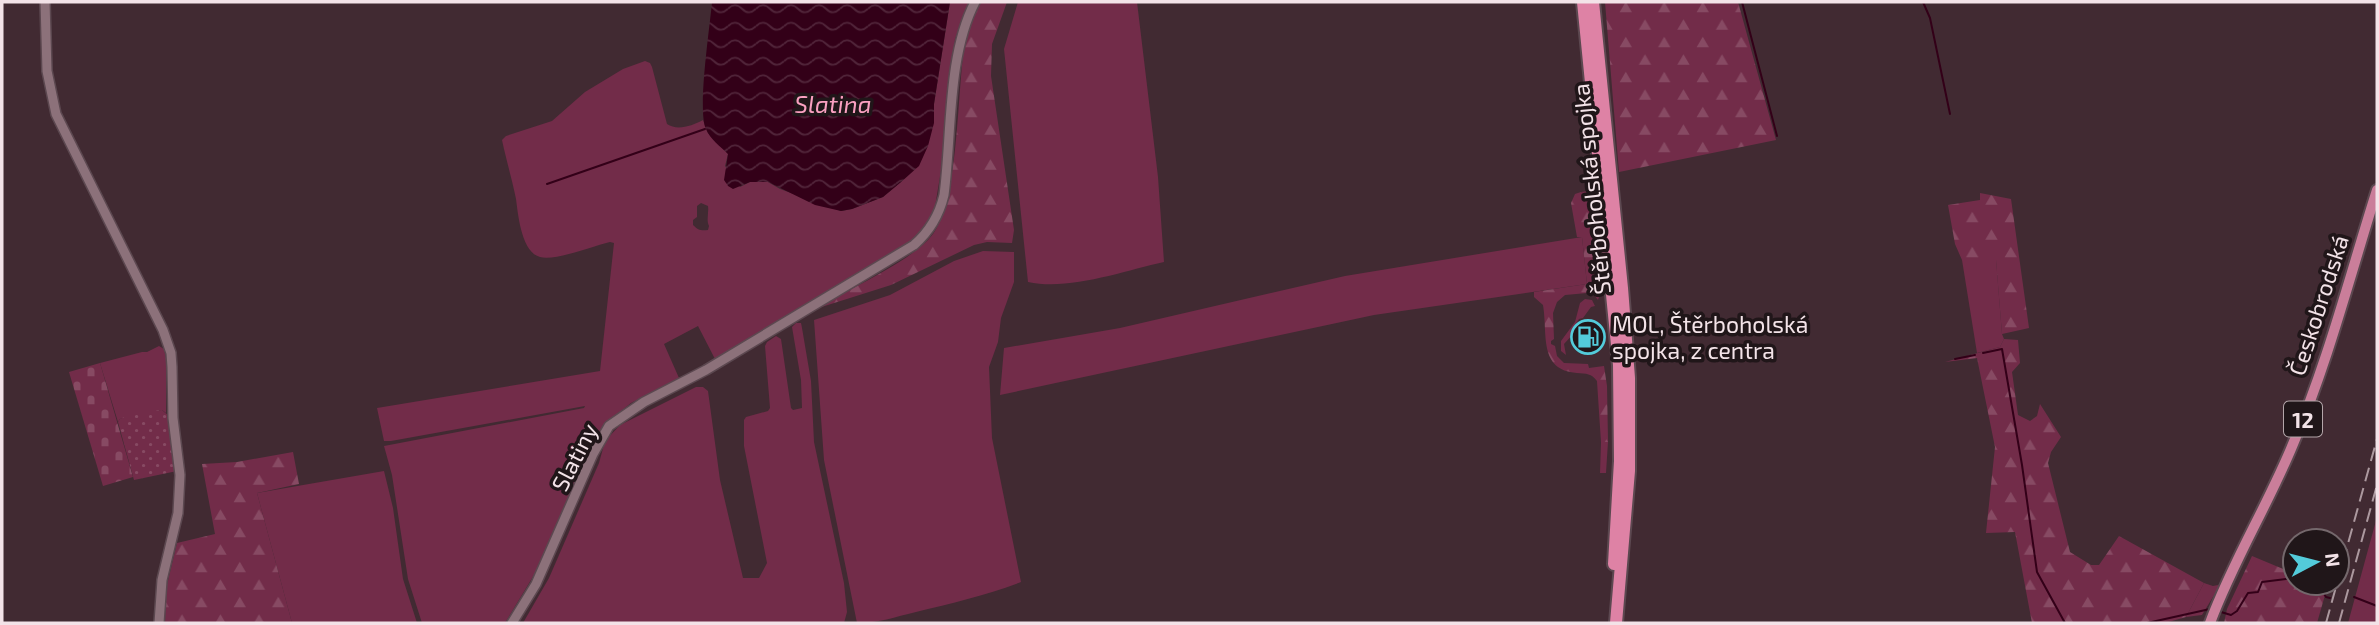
<svg xmlns="http://www.w3.org/2000/svg" width="2379" height="625" viewBox="0 0 2379 625" font-family="'Exo 2',sans-serif">
<style>
.green{fill:#722c49;fill-rule:evenodd}
.forest{fill:url(#forest-firs)}
.cemetery{fill:url(#cemetery-stones)}
.park{fill:url(#park-dots)}
.water{fill:url(#water-waves)}
.lines{fill:none;stroke-linecap:round;stroke-linejoin:round}
.stream{stroke:#330018;stroke-width:2}
.tertiary-casing{stroke:#5c4850;stroke-width:12}
.primary-casing{stroke:#5c4850;stroke-width:14}
.trunk-casing{stroke:#5c4850;stroke-width:16}
.tertiary{stroke:#8c717a;stroke-width:9}
.primary{stroke:#ca7e9a;stroke-width:10}
.trunk{stroke:#de82a5;stroke-width:12}
.rail{stroke:#ac999f;stroke-width:2;stroke-dasharray:14 7;stroke-linecap:butt}
.labels{text-anchor:middle;dominant-baseline:central;stroke-width:7;stroke-linejoin:round;paint-order:stroke}
.shield{fill:#201619;stroke:#b4a6aa;stroke-width:2}
.shield-label{font-size:21px;font-weight:bold;fill:#f3e3e8}
.street-label{font-size:23px;fill:#f3e3e8;stroke:#201619}
.poi-label{font-size:23px;fill:#f3e3e8;stroke:#201619;text-anchor:start}
.water-label{font-size:24px;font-style:italic;fill:#faa0c1;stroke:#201619}
</style>
<defs>
<pattern id="forest-firs" width="22" height="20" patternUnits="userSpaceOnUse" patternTransform="scale(1.75)"><rect width="22" height="20" fill="#722c49"/><path d="M5 1l3.5 6h-7zM16 11l3.5 6h-7z" fill="#874a63"/></pattern>
<pattern id="cemetery-stones" width="16" height="16" patternUnits="userSpaceOnUse" patternTransform="scale(1.75)"><rect width="16" height="16" fill="#722c49"/><path d="M2 7V4a2 2 0 0 1 4 0v3zM10 15v-3a2 2 0 0 1 4 0v3z" fill="#874a63"/></pattern>
<pattern id="park-dots" width="8" height="8" patternUnits="userSpaceOnUse" patternTransform="scale(1.75)"><rect width="8" height="8" fill="#722c49"/><path d="M2 2h.1M6 6h.1" fill="none" stroke="#874a63" stroke-width="1.8" stroke-linecap="round"/></pattern>
<pattern id="water-waves" width="16" height="10" patternUnits="userSpaceOnUse" patternTransform="scale(1.75)"><rect width="16" height="10" fill="#330018"/><path d="M0 5q4-4 8 0t8 0" fill="none" stroke="#51253a"/></pattern>
</defs>
<rect width="100%" height="100%" fill="#412a32"/>
<path class="green" d="M950 2H969L955 39 944 152 935 207 921 234 906 245 715 359 698 326 664 344 679 378 631 403 605 424 591 445 537 570 505 623H422L408 579 392 475 384 446 584 408 585 406 391 441H384L377 408 600 371 614 243 610 242C593 246 556 261 540 257 521 252 518 213 516 199 512 179 506 159 502 140L506 136 552 121 585 92 623 69 645 61 650 63 652 67 667 124C677 131 692 126 703 120L708 133 728 154 725 166 740 187 750 182H768L780 189 841 211 852 209 883 197 901 182 919 165 934 104ZM701 203 708 206C709 213 706 220 709 226L708 230C701 231 698 230 693 225V220L697 217V206Z
M1018 2H1137L1158 177 1164 262C1123 271 1069 291 1028 282L1004 49Z
M1596 190C1599 224 1610 267 1598 300L1594 295 1587 293 1598 286V282L1592 198 1581 192Z
M1582 237 1587 284 1374 315 1000 395 1004 348 1120 328 1345 276Z
M983 251 1014 252V282L1001 318 998 342 989 367 992 438 1021 582C987 595 952 603 916 612 894 617 880 623 857 623L824 460 814 320 890 295 954 261Z
M1996 259 2002 334 2004 339 2000 347 1977 353 1962 260Z
M1585 299 1592 300 1595 306 1591 307 1583 318 1579 319 1571 331 1575 332 1564 344 1566 355 1561 351V341L1575 322 1580 303Z
M796 323H801L802 328 811 381 814 442 844 583 847 612 844 623H523L549 578 599 463 605 441 620 425 696 387H703L708 391 720 480 743 578H759L767 563 744 446V420L746 417 768 411 770 408 765 346 767 342 776 336 781 339 791 408 793 410 802 408 801 380 792 327Z
M159 346 164 349 166 358V413L162 410 120 419 118 422 100 363 142 352H147Z
M1601 442H1608L1606 473H1600Z
M384 471 393 508 403 579 417 623H292L257 493Z
M2377 517V623H2348Z
M2204 583 2213 586 2218 585 2219 587 2202 615 2186 617Z"/>
<path class="forest" d="M981 2H1007L992 44 991 76 1014 230 1012 243 987 242 974 245 891 285 812 310C845 291 902 266 928 240 961 209 956 85 966 36 969 24 975 12 981 2Z
M1605 2H1738L1776 140 1619 172Z
M1581 192 1592 198 1598 286 1587 293 1565 295 1557 302 1553 313 1554 339 1551 341V344L1555 346 1557 356 1564 363 1588 364 1589 368 1604 366 1607 386 1608 442H1601L1597 381C1591 373 1587 374 1577 373 1538 370 1548 334 1543 305L1534 297V292L1587 284 1582 237H1577L1571 203 1575 194Z
M1980 193 2011 199 2029 328 2002 334 1996 260H1962L1955 244 1948 205 1980 200Z
M2004 339 2018 340 2020 363 2012 372 2018 415 2030 421 2037 416 2040 404 2061 437 2051 452 2048 463 2070 552 2091 565H2099L2119 536 2204 583 2186 617 2165 623H2032L2015 532 1986 533 1995 447 1977 358 1945 362 2000 347Z
M293 452 299 484 257 493 292 623H165L166 589 177 543 215 534 202 464 237 462Z
M2252 556 2295 574V583H2316L2327 588 2317 623H2224L2227 609Z"/>
<path class="cemetery" d="M100 363 133 477 103 486 69 372Z"/>
<path class="park" d="M162 410 170 417 177 471 134 480 118 422 120 419 134 413Z"/>
<path class="water" d="M712 2H950L934 104V123L928 146 919 166 901 182 883 197 852 209 841 211 815 205 768 182H750L733 189 728 186 724 180 728 154C721 147 710 139 706 129 697 111 710 26 712 2Z"/>
<g class="lines">
<path class="stream" d="M1742 2 1777 136
M1923 2 1930 18 1950 114
M547 184 705 129
M1983 353 2002 349 2022 465 2037 572 2065 623
M1955 359 1975 355
M2310 583 2320 587 2326 597 2330 598
M2354 597 2377 606
M2221 612 2231 615 2237 611 2248 593 2258 592 2262 582 2295 578
M2147 623 2210 609"/>
<g class="tertiary-casing">
<path id="tertiary" d="M45 2 47 71 56 114 163 330 171 353 172 367 173 418 180 475 178 513 162 580 159 623
M512 623 536 584 593 454 609 426 644 402 706 370 914 245C930 231 939 216 944 195 952 134 947 56 975 2"/>
</g>
<g class="primary-casing">
<path id="primary" d="M2210 623C2233 561 2268 505 2293 444 2328 362 2350 275 2377 190"/>
</g>
<g class="trunk-casing">
<path id="trunk" d="M1583 2 1619 365 1620 461 1614 564
M1593 2 1622 288 1629 378V471L1616 623"/>
</g>
<use href="#tertiary" class="tertiary"/>
<use href="#primary" class="primary"/>
<use href="#trunk" class="trunk"/>
<path class="rail" d="M2326 623 2377 439
M2339 623 2377 485"/>
</g>
<defs>
<g id="fuel-ring" transform="scale(1.75)"><circle r="9.5" fill="#201619" stroke="#53cbda" stroke-width="1.5"/><path d="M-5.5-6h7V0h2V4h1.3V-2.5L3-4.5l.8-.8L6-3V5H2.5V1h-1V6h-7ZM-4.2-4.7v3.2H.2V-4.7Z" fill="#53cbda"/></g>
</defs>
<g fill-rule="evenodd">
<use href="#fuel-ring" x="1588" y="337"/>
</g>
<g class="labels">
<rect class="shield" x="2284" y="401.5" width="38" height="35" rx="5"/>
<g class="shield-label">
<text x="2303" y="419">12</text>
</g>
<g class="street-label">
<text transform="translate(1591 189) rotate(-96)">Štěrboholská spojka</text>
<text transform="translate(2318 305) rotate(-72)">Českobrodská</text>
<text transform="translate(574 457) rotate(-63)">Slatiny</text>
</g>
<g class="poi-label">
<text x="1612" y="324">MOL, Štěrboholská<tspan x="1612" dy="26">spojka, z centra</tspan></text>
</g>
<g class="water-label">
<text x="833" y="103">Slatina</text>
</g>
</g>
<rect width="2379" height="625" fill="none" stroke="#f3e3e8" stroke-width="7"/>
<g transform="translate(2316 562) rotate(83)"><circle r="33" fill="#201619" stroke="#74686c" stroke-width="2"/>
<path d="M0-5L12 26L0 18L-12 26Z" fill="#53cbda"/>
<text y="-10" font-size="19" font-weight="bold" text-anchor="middle" fill="#f3e3e8">N</text>
</g>
</svg>
